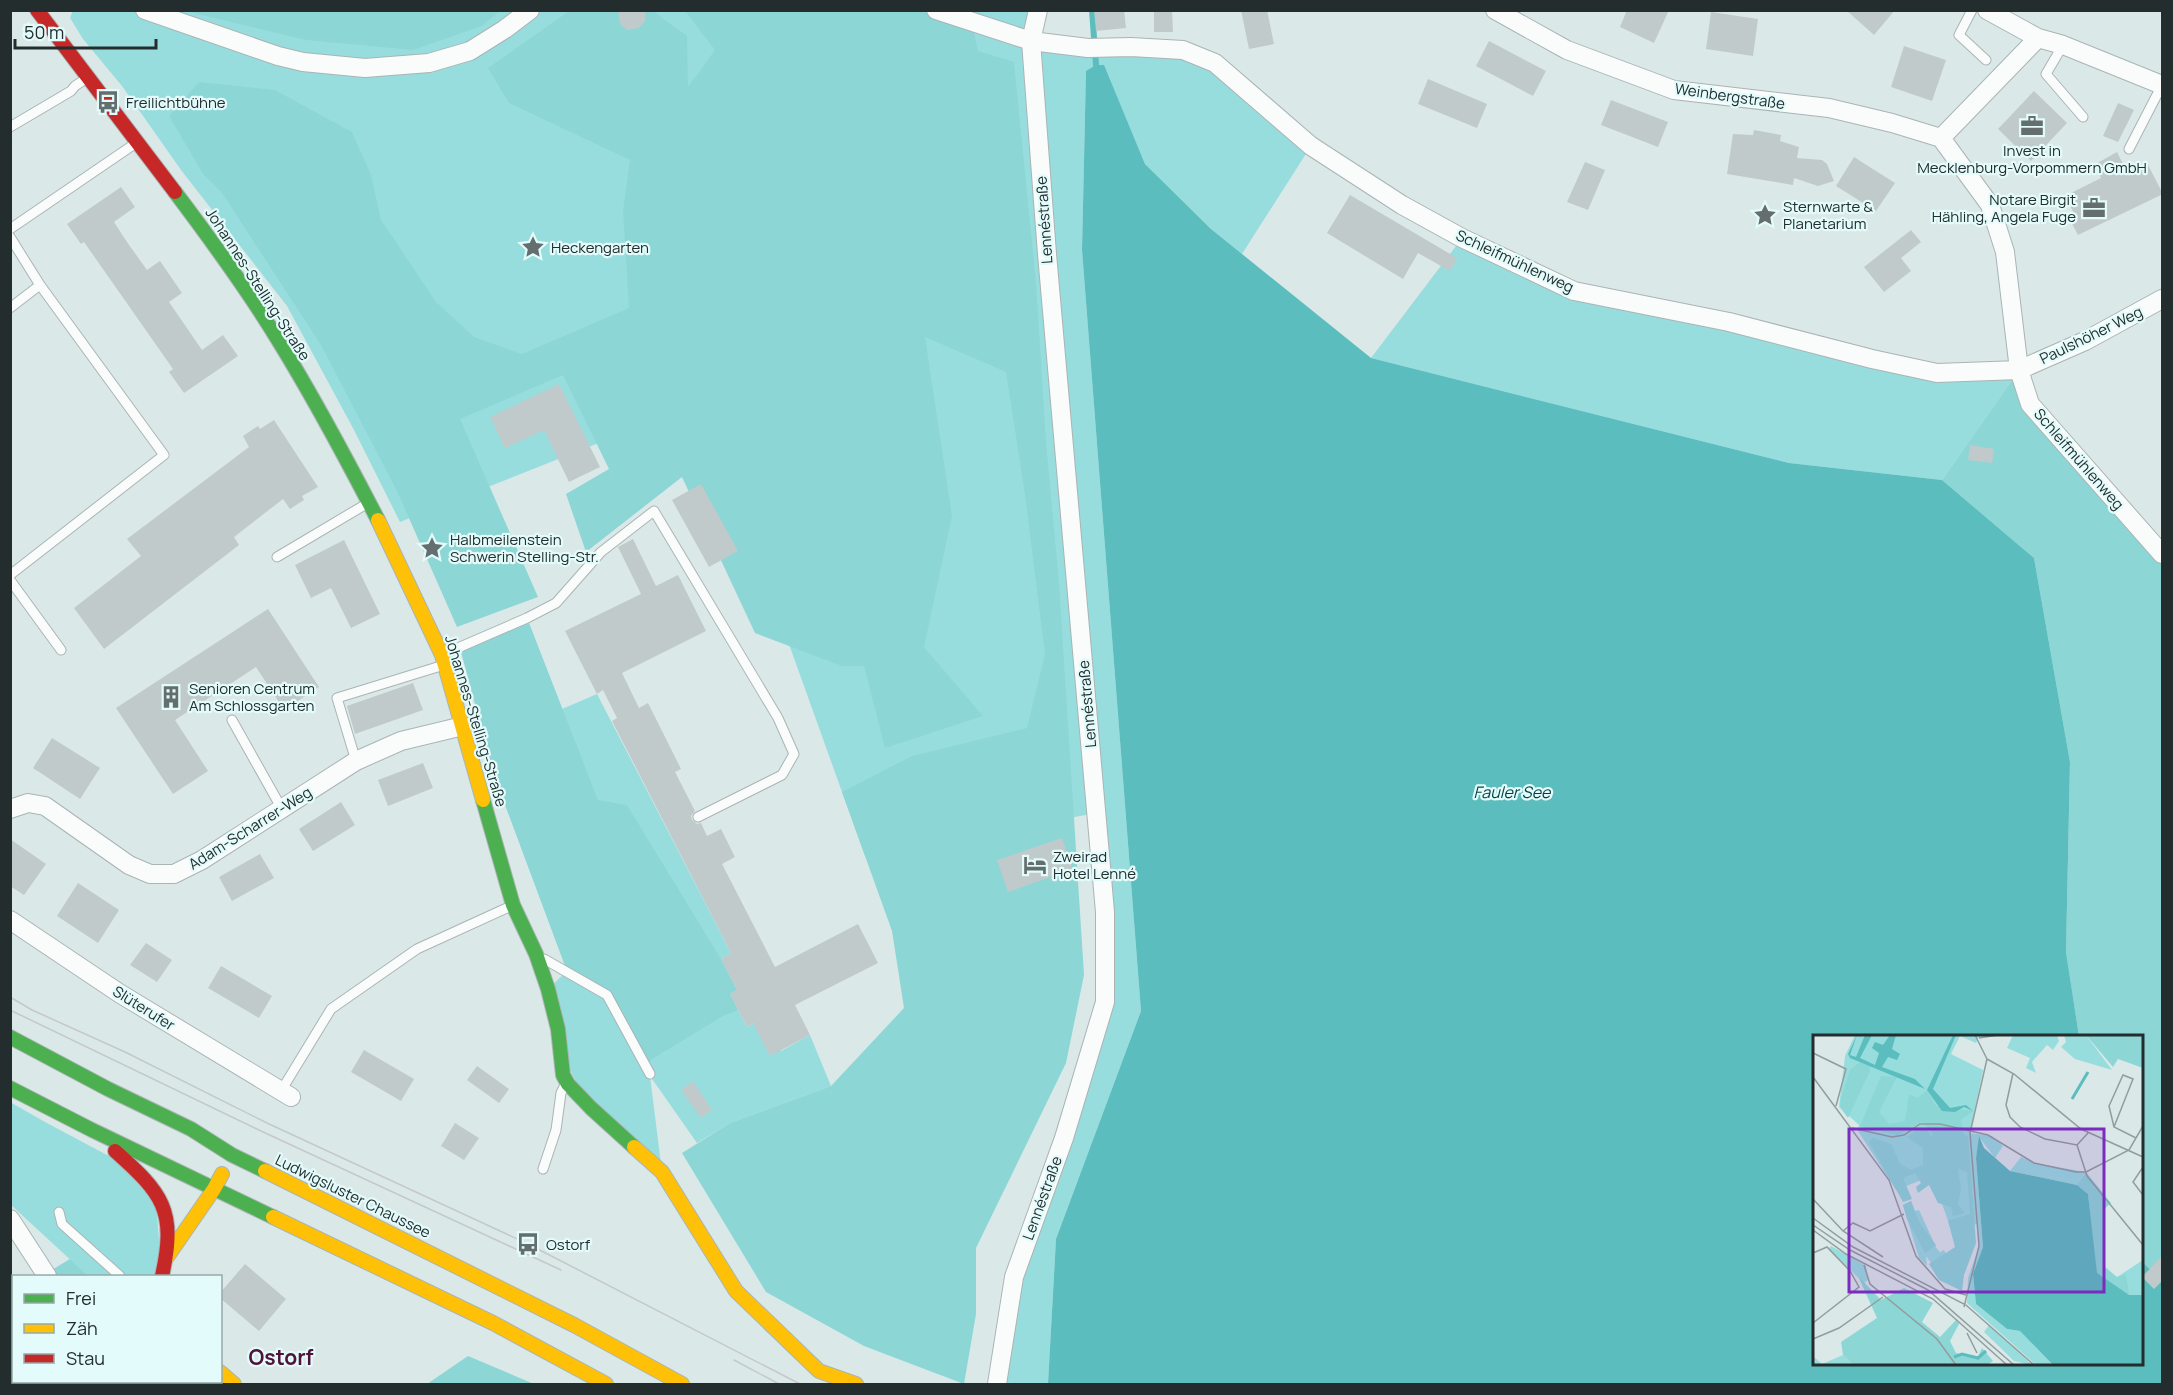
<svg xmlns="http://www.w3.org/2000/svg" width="2173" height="1395" viewBox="0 0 2173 1395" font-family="Manrope,sans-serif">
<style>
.green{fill:#98ddde}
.forest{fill:#8cd6d6}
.water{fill:#5bbdbd}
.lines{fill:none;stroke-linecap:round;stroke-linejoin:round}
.stream{stroke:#5bbdbd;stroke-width:6}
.building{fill:#c0caca}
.lane-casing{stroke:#aab4b4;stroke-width:11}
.street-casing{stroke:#aab4b4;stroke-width:20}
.fast-casing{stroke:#aab4b4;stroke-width:16}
.slow-casing{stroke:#aab4b4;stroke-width:16}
.jam-casing{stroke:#aab4b4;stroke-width:16}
.lane{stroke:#fafcfc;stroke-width:9}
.street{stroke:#fafcfc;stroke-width:18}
.fast{stroke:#4caf50;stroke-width:14}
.slow{stroke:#ffc107;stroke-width:14}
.jam{stroke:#c62828;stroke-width:14}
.tram{stroke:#c5c8c8;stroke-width:1.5}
.labels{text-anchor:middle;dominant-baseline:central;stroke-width:4.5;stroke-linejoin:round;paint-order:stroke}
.street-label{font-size:15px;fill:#242d2d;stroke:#e3fbfb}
.poi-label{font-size:15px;fill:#242d2d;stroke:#e3fbfb;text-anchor:start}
.water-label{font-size:16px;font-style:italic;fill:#033f3f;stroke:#e3fbfb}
.district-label{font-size:21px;font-weight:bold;fill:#4f1339;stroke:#e3fbfb}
.inset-river{fill:none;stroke:#5bbdbd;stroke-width:3}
.inset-road{fill:none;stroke:#929d9d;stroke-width:1.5}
.view{fill:#7b2cbf;fill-opacity:0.15;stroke:#7b2cbf;stroke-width:3}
.inset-edge{fill:none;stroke:#242d2d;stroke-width:3}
</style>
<rect width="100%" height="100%" fill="#dbe8e8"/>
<path class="green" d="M73 10 1039 11 1032 39 1215 63 1311 146 1242 254 1211 229 1145 164 1104 66 1086 71 1082 250 1141 1011 1056 1239 1048 1384H1007L1014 1277 1105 1002 1091 814 865 856 702 402 400 522 354 430 287 306 181 170 122 86 83 39 70 18Z
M1462 238 1574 291 1872 359 2019 370 1942 480 1789 463 1371 358Z
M527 618 562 709 597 694 731 953 721 959 737 990 730 994 747 1027 753 1023 781 1051 810 1035 831 1086 730 1123 697 1143 650 1076 662 1172 591 1108 562 1056 548 989 567 971 494 775Z
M10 1102 45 1122 139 1172 155 1190 162 1276H88L11 1205Z"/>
<path class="forest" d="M185 11H500L482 26 413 50 306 40Z
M569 11H653L687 36 688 87 715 50 685 11H969L978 51 1014 62 1036 283 1046 442 1059 583 1084 975 1066 1063 976 1248V1314L964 1384 864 1346 766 1292 682 1153 730 1123 831 1086 904 1008 892 931 842 792 912 756 1027 728 1045 654 1025 495 1006 372 925 337 952 516 924 647 983 716 885 748 864 666H842L755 633 682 477 586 552 566 494 609 469 563 375 460 419 538 597 457 627 397 491 321 345 222 193 203 174 169 116 199 82 275 90 352 132 371 175 381 220 436 302 474 337 522 354 629 308 623 211 630 160 509 103 488 68Z
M2019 370 2030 404 2162 554V1280L2142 1262V1036H2079L2066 952 2070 762 2034 558 1942 480Z
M527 618 598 800 627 805 721 959 737 990 730 994 738 1010 723 1016 644 1064 607 995 567 971 494 775 460 648Z
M70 1259 88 1276H53L50 1271Z
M468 1356 534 1384H427Z
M110 1382H197L200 1384H111Z"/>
<path class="water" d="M1096 65H1104L1145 164 1211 229 1371 358 1789 463 1942 480 2034 558 2070 762 2066 952 2079 1036H1814V1364H2142V1262L2162 1280V1384H1048L1056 1239 1141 1011 1082 250 1086 71Z"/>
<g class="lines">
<path class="stream" d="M1092 10 1096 65"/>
</g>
<path class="building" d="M618 10H645V21L639 28 627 30 620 24Z
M1094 10H1124L1126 28 1096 31Z
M1154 10H1172L1173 32H1154Z
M1241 10H1267L1274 44 1249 49Z
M1627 10H1669L1654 43 1620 27Z
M1846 10H1895L1874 35Z
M1711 12 1758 19 1753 56 1706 49Z
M1489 41 1546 71 1533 96 1476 66Z
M1904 46 1946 60 1932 101 1891 87Z
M1428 79 1487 104 1477 128 1418 104Z
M2034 91 2067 123 2031 161 1998 129Z
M1611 100 1668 122 1658 147 1601 125Z
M2118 103 2134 110 2118 142 2103 136Z
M1754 130 1781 135 1780 141 1799 147 1797 158 1822 160 1827 164 1834 181 1818 186 1794 178 1793 185 1727 174 1733 134 1753 135Z
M2117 152 2128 174 2147 163 2163 194 2078 235 2071 222 2077 219 2065 196 2101 178 2094 165Z
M1854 157 1895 183 1876 211 1836 186Z
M1585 162 1605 170 1588 210 1567 202Z
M121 187 135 207 114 222 127 242 147 270 160 261 182 293 169 302 202 350 223 335 238 356 184 393 169 372 173 369 84 242 81 244 67 224Z
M1350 195 1457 258 1450 271 1418 253 1403 279 1327 233Z
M1911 230 1921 242 1901 258 1911 271 1884 292 1864 267Z
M559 384 600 467 569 482 544 430 505 448 490 417Z
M274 420 318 487 302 496 304 500 290 509 283 499 234 537 239 545 104 649 74 608 141 556 127 539 249 447 243 436 258 426 260 429Z
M1970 445 1994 449 1992 463 1968 460Z
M701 484 738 551 709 567 672 500Z
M633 539 656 586 678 575 706 631 622 673 639 708 648 703 681 769 675 772 695 811 691 816 692 820 697 824 701 823 707 836 721 829 735 857 722 864 775 967 858 924 878 963 795 1005 810 1035 770 1056 753 1023 747 1027 730 994 737 990 721 959 731 953 612 721 617 718 603 690 597 694 565 631 641 594 618 547Z
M344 540 380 614 351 628 331 588 311 598 295 565Z
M268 609 319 687 284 710 256 667 175 720 208 771 173 794 116 708Z
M413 683 423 710 355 734 347 706Z
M52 738 100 768 80 799 33 768Z
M423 763 433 788 388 806 378 780Z
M341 802 355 825 313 851 299 829Z
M1062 838 1073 869 1008 892 997 860Z
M10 839 46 864 24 895 10 886Z
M260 854 274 878 232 901 219 877Z
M78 883 119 910 98 943 57 916Z
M146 943 172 960 157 982 130 965Z
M221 966 272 996 259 1018 208 988Z
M364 1050 414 1079 401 1101 351 1072Z
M477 1066 509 1089 499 1103 467 1080Z
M693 1081 712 1110 701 1118 681 1090Z
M455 1123 479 1138 464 1160 441 1146Z
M2163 1255V1280L2154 1289 2142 1277Z
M245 1264 286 1299 259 1331 220 1298V1293Z"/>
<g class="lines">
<g class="lane-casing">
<path id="lane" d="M1972 10 1959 35 1986 60
M2063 45 2046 74 2083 117
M10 127 71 91 75 86 87 78
M2129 149 2162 85
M10 229 136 143
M10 237 40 285 164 455 10 575
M10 308 40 285
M277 557 368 503
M10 580 61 650
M444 654 527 618 556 603 601 552 654 511 778 718 794 754 782 775 698 817
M232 720 282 809
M356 761 337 698 444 665
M544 959 607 995 650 1074
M281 1091 331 1009 417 949 511 906
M543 1169 556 1130 561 1093 564 1087
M59 1212 62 1224 120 1276"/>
</g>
<g class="street-casing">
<path id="street" d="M145 10 278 56 303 62 365 68 429 63 470 51 505 29 530 10
M936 10 1031 41 1088 48 1131 47 1183 50 1215 63 1311 146 1402 205 1462 238 1574 291 1729 322 1872 359 1937 373 2019 370 2085 341 2162 299
M1495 10 1567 50 1674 90 1829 108 1892 123 1941 138 2038 38
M1987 10 2038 38 2063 45 2162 85
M1941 138 1990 205 2005 252 2019 370 2030 404 2162 554
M10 809 28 803 45 806 129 865 150 874H174L202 860 356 761 401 741 463 726
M10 920 119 993 291 1097
M10 1219 47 1276
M99 1382 100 1384
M45 1384 49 1382
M997 1384 1014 1277 1064 1138 1105 1002V912L1047 254 1031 41 1038 10"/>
</g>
<g class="fast-casing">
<path id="fast" d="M175 192C212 241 248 290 280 343 315 400 347 460 378 520
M483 800 513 905 536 954 548 989 558 1029 563 1075 568 1084 591 1108 634 1147
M10 1037 108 1089 191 1129 232 1155 265 1171
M10 1088 92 1130 273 1217"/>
</g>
<g class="slow-casing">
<path id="slow" d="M378 520 442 655 483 800
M634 1147 662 1172 736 1291 819 1371 856 1384
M265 1171 574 1325 682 1384
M273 1217 493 1323 606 1384
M167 1257 214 1189 222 1174
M220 1372 234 1384"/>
</g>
<g class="jam-casing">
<path id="jam" d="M37 10 175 192
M115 1151C162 1193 177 1210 162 1276"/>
</g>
<use href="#lane" class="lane"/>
<use href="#street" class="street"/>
<use href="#fast" class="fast"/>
<use href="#slow" class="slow"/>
<use href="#jam" class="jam"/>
<path class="tram" d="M10 997 32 1010 125 1052 267 1123 528 1244 800 1384
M10 1010 261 1131 561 1270
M734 1360 779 1384"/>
</g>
<defs>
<g id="bus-bare" transform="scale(1.8)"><path d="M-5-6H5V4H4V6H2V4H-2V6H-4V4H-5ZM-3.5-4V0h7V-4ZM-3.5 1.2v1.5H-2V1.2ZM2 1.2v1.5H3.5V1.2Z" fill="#646e6e" stroke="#e3fbfb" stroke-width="2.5" paint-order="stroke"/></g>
<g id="office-bare" transform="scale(1.8)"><path d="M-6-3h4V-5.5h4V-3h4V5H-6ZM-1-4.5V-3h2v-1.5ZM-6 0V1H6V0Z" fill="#646e6e" stroke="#e3fbfb" stroke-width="2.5" paint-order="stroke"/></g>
<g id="sight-bare" transform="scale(1.8)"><path d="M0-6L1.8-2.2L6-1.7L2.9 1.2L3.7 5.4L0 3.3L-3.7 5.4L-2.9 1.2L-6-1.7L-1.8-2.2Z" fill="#646e6e" stroke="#e3fbfb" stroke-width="2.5" paint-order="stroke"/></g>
<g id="building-bare" transform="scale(1.8)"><path d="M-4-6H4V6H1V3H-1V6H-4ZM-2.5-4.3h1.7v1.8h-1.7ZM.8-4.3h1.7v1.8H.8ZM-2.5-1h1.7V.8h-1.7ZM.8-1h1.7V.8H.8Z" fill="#646e6e" stroke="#e3fbfb" stroke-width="2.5" paint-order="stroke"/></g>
<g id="hotel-bare" transform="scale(1.8)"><path d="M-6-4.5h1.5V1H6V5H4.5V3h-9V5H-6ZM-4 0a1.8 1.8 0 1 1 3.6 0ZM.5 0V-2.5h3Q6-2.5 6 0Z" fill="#646e6e" stroke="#e3fbfb" stroke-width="2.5" paint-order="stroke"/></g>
</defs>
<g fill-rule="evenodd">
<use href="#bus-bare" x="108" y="102"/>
<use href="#office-bare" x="2032" y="126"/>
<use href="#office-bare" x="2094" y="208"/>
<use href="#sight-bare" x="1765" y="215"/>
<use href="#sight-bare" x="533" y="247"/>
<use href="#sight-bare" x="432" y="548"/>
<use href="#building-bare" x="171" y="697"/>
<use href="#hotel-bare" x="1035" y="865"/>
<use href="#bus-bare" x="528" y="1244"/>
</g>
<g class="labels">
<g class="street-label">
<text transform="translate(1730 96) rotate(8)">Weinbergstraße</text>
<text transform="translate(1044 220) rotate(-94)">Lennéstraße</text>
<text transform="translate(1515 261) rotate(25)">Schleifmühlenweg</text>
<text transform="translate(258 284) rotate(57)">Johannes-Stelling-Straße</text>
<text transform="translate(2091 335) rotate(-26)">Paulshöher Weg</text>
<text transform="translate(2079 459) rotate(49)">Schleifmühlenweg</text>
<text transform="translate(1087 704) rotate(-95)">Lennéstraße</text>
<text transform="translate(476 721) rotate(73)">Johannes-Stelling-Straße</text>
<text transform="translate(250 828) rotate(-32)">Adam-Scharrer-Weg</text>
<text transform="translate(144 1008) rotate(32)">Slüterufer</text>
<text transform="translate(353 1196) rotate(26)">Ludwigsluster Chaussee</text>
<text transform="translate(1042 1198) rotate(-70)">Lennéstraße</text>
</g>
<g class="poi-label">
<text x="126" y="102">Freilichtbühne</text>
<text x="2032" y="150" text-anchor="middle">Invest in<tspan x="2032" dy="17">Mecklenburg-Vorpommern GmbH</tspan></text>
<text x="2076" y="199" text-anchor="end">Notare Birgit<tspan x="2076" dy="17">Hähling, Angela Fuge</tspan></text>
<text x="1783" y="206">Sternwarte &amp;<tspan x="1783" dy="17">Planetarium</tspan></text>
<text x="551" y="247">Heckengarten</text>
<text x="450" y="539">Halbmeilenstein<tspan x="450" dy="17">Schwerin Stelling-Str.</tspan></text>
<text x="189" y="688">Senioren Centrum<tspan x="189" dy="17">Am Schlossgarten</tspan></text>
<text x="1053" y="856">Zweirad<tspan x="1053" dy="17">Hotel Lenné</tspan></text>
<text x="546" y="1244">Ostorf</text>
</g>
<g class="water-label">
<text x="1512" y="792">Fauler See</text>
</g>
<g class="district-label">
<text x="281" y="1357">Ostorf</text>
</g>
</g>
<g transform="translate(1813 1035)">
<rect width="330" height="330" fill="#dbe8e8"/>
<path d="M42 0H185L165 3 163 8 147 1 138 19 170 35 157 98 179 101 190 111 182 123 166 102 163 123 170 212 160 239 163 269 194 294 207 296 240 330H223L154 268 155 243 166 211 165 189 138 194 119 141 83 155 45 96 46 90 26 72 32 21ZM200 0H244L246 6 240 15 234 10 219 27 223 38 213 33 217 23 194 13ZM251 0H273L299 35 262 24 248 12 253 7ZM208 122 221 128 273 137 264 150 197 136ZM98 166 102 176 106 175 124 214 127 217 131 215 134 221 118 228 113 221 114 231 106 223 90 170ZM18 211 53 231 55 245 51 248 15 214ZM330 225V260H316L295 248ZM176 290 190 302 219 330 201 326 171 297ZM30 320 40 330H0V321L9 329Z" fill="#98ddde"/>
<path d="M273 0H330V33L305 24 300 32ZM47 27 57 30V36L35 83 27 72 28 63 37 35ZM68 41 84 42 66 77 76 89 92 86 96 59 105 63 114 55 123 71 160 76 148 85 151 100 155 101 163 208 151 240 149 256 126 245 116 229 142 212 135 186 157 179 154 137 145 134 148 154 145 169 152 178 140 181 138 172 125 168 116 150 105 158 103 152 108 148 102 138 90 143 99 164 90 167 56 107 60 103 78 109 87 129 98 135 110 130V113L94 102 107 92 117 98V103L120 99 109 87 85 100 47 91ZM273 137 298 168 290 175 292 232 304 242 313 239 316 260 283 238 275 159 264 150ZM98 166 106 187 123 210 112 218 94 184 90 170ZM45 241 68 265 91 253 120 268 109 287 127 302 144 284 146 289 137 306 143 318 164 324 169 313 180 326 174 330H40L30 320 28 307 64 283Z" fill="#8cd6d6"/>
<path d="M44 0 37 20 43 22 52 0H59L47 23 62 30 66 18 59 13 62 7 70 10 77 0H83L79 14 87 19 84 25 75 22 69 32 102 44 112 54 37 23 35 19ZM140 0H143L120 54 137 73 153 70 160 76 151 72 142 77 129 76 114 55ZM166 101 171 113 197 136 264 150 275 159 284 238 316 260H330V330H240L207 296 194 294 163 269 160 239 170 212 163 123Z" fill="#5bbdbd"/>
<path class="inset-river" d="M259 64 275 37M141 322 149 319 165 323 173 316"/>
<path class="inset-road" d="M166 3 185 0M0 18 33 34 23 71M174 24 201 39 268 94 330 122M200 38 193 70 197 82 207 92 232 104 264 110 275 98M0 42 76 145 103 221 132 254 153 260M301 92 296 71 310 40 320 44 301 92 323 103M39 93 79 102 91 100 107 89H127L175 100 221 128 263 137H273L316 115 330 91M264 110 274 141 330 210M330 132 320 147 330 160M0 164 30 196 70 222M0 183 40 212 153 270 221 330M0 190 37 215 115 255 201 330M0 195 33 219 120 264 194 330M30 196 40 188 57 196 91 179M0 218 14 212 37 236 46 252 0 288M51 230 57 249 124 304 143 330M151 272 166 211 157 98 174 24 162 0M154 298 164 318M0 304 26 293 70 262"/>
<path class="view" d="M36 94H291V257H36Z"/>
<rect width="330" height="330" class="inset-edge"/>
</g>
<rect width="2173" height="1395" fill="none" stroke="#242d2d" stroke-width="24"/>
<rect x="12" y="1275" width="210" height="108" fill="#e3fbfb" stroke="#97a9a9" stroke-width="1.5"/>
<rect x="24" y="1294" width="30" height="9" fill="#4caf50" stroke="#97a9a9" stroke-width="1.5"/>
<text x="66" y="1305" font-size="18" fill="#242d2d">Frei</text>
<rect x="24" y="1324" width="30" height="9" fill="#ffc107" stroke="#97a9a9" stroke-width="1.5"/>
<text x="66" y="1335" font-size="18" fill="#242d2d">Zäh</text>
<rect x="24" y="1354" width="30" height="9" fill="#c62828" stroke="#97a9a9" stroke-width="1.5"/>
<text x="66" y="1365" font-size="18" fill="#242d2d">Stau</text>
<path d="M15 39v9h141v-9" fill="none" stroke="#242d2d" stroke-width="3"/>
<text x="24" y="39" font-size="18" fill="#242d2d" stroke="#e3fbfb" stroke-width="4.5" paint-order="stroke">50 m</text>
</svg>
